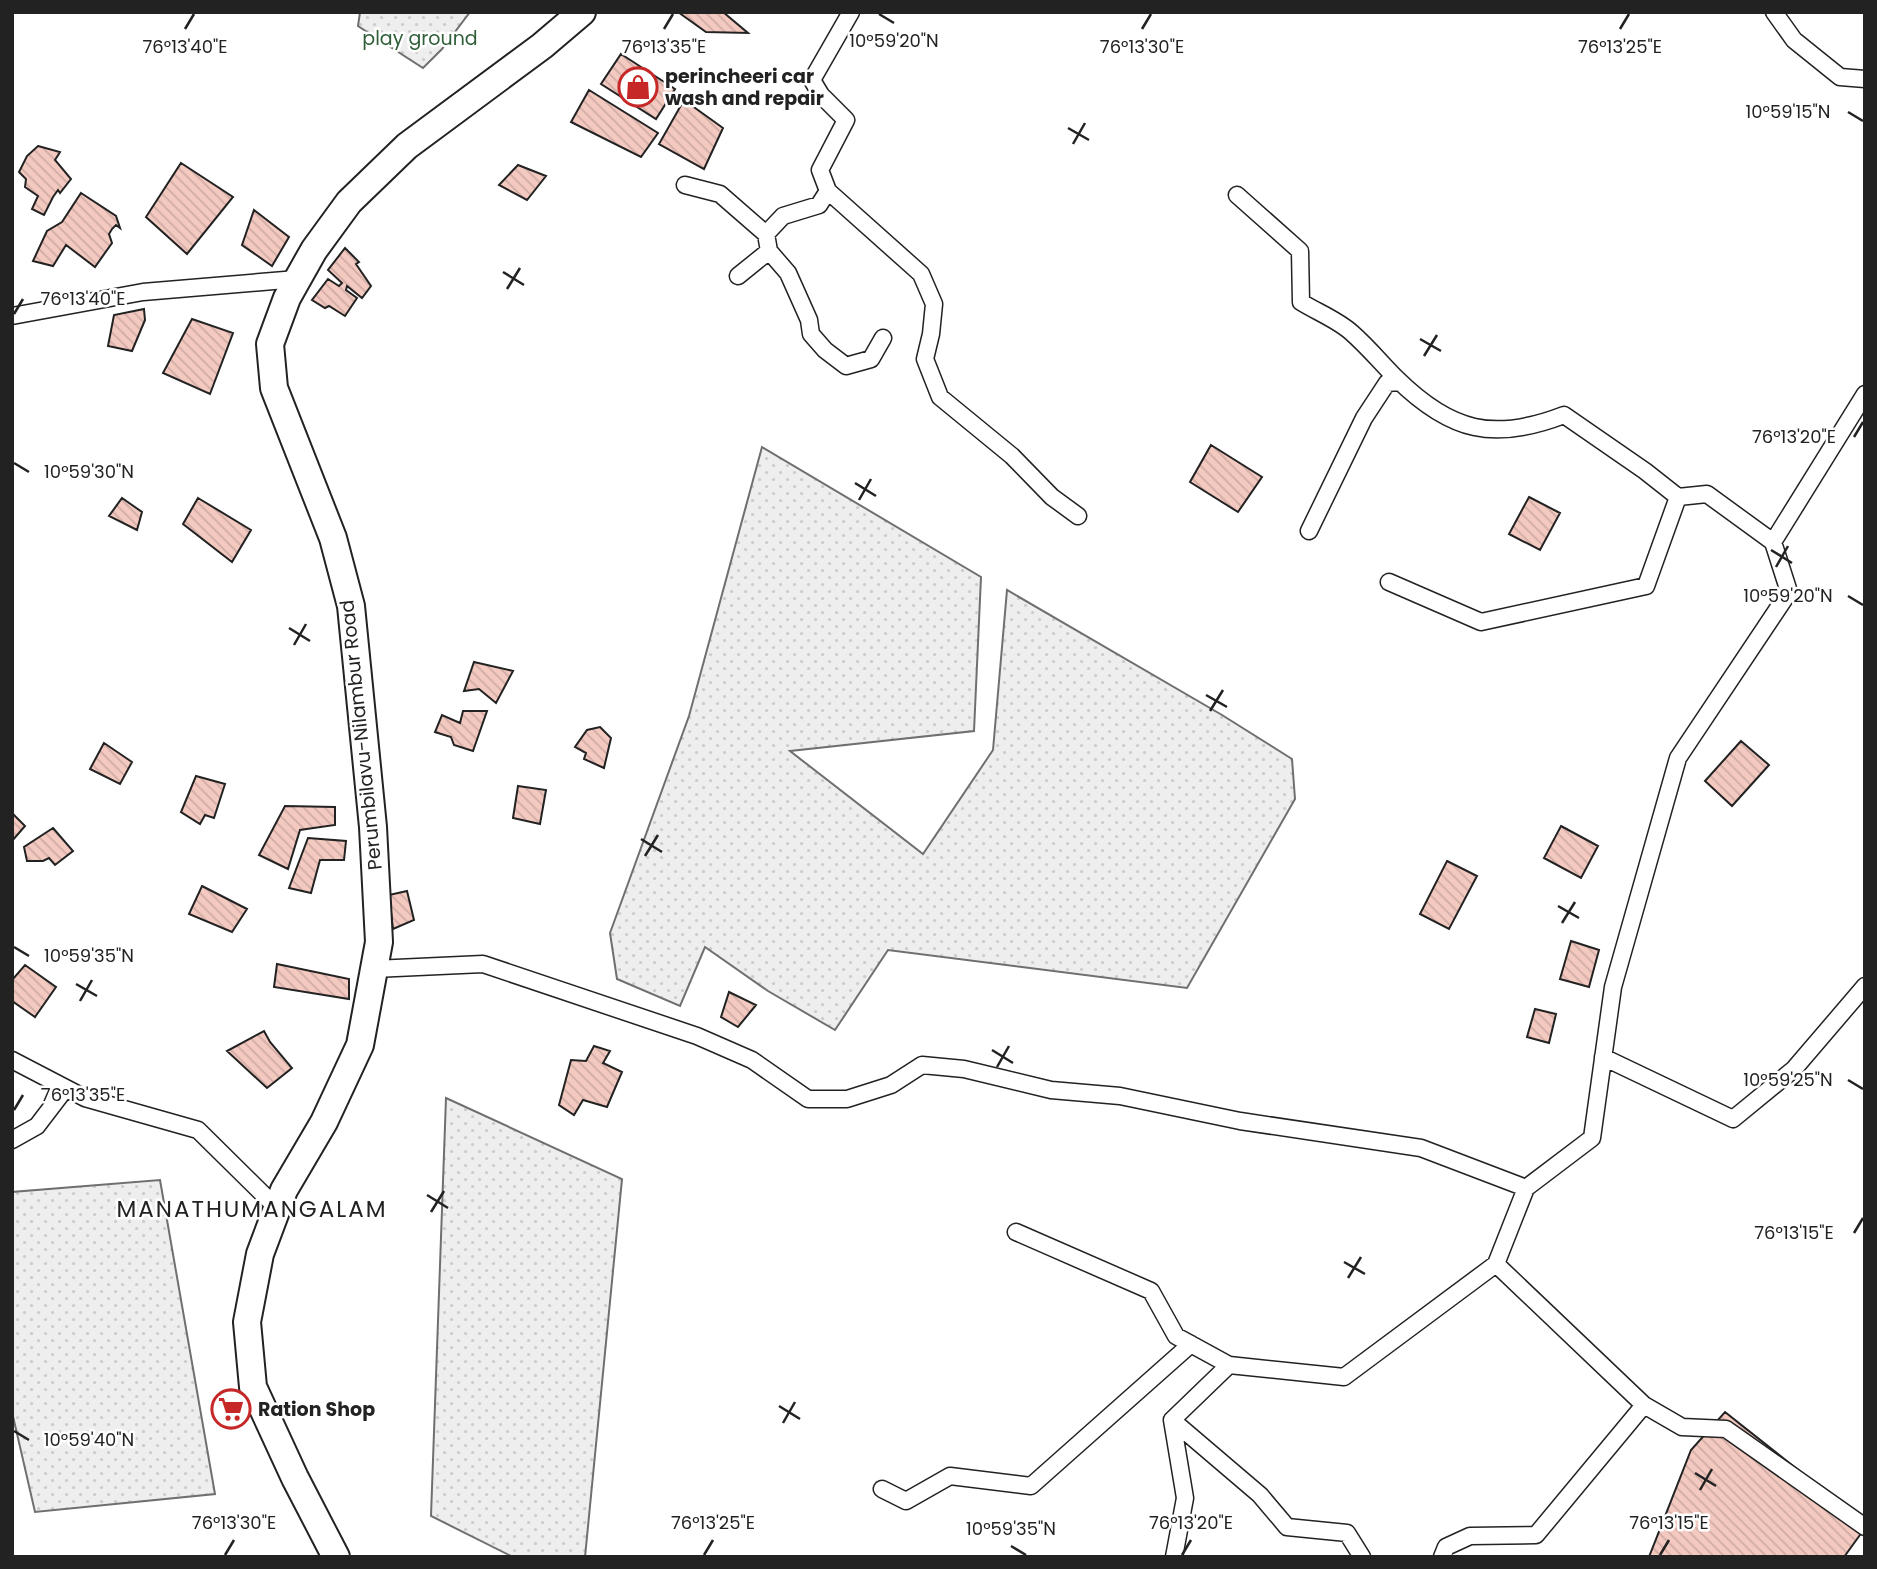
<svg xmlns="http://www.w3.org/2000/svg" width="1877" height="1569" viewBox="0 0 1877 1569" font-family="Poppins,sans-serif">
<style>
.park{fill:url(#park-dots);stroke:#6f6f6f;stroke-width:2}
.building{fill:url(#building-back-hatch);stroke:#222;stroke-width:2}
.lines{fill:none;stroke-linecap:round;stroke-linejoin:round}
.minor-casing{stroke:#222;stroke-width:19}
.primary-casing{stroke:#222;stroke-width:30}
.minor{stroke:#fff;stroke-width:16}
.primary{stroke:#fff;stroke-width:26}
.ticks{fill:none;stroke:#222;stroke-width:2.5}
.labels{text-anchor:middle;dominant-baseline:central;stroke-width:5;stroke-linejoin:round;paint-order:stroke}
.park-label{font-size:19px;fill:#2f5e38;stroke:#fff}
.poi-label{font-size:19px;font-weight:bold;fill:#222;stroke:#fff;text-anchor:start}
.street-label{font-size:19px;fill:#222;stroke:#fff}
.quarter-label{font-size:23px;letter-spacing:2px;fill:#222;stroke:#fff}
.ticks-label{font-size:18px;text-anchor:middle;fill:#222;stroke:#fff;stroke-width:5;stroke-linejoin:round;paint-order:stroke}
</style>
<defs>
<pattern id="park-dots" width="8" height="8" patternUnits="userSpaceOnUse" patternTransform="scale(1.75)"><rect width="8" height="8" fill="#eee"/><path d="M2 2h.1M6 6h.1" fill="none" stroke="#ccc" stroke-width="1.8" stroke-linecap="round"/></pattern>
<pattern id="building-back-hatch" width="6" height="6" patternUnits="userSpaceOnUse" patternTransform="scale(1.75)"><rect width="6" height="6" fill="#f3c9c0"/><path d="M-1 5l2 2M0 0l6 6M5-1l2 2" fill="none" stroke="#d0aca5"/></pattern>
</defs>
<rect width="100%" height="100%" fill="#fff"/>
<path class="park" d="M360 12H470L442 49 423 68 358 26Z
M762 447 981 577 974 731 790 751 923 854 993 750 1007 590 1222 715 1292 759 1295 799 1187 988 888 950 835 1030 768 991 705 947 680 1006 617 979 610 933 689 716Z
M446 1098 622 1179 585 1557H513L431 1516Z
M160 1180 215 1494 35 1512 12 1412V1192Z"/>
<path class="building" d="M678 12H723L748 33 706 32Z
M621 54 675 89 656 119 601 84Z
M589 90 658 133 641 157 571 122Z
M684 100 723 128 704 169 659 144Z
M38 146 60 152 55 160 71 179 60 193 58 190 53 197 44 215 32 209 38 196 25 187 26 179 19 172 27 156Z
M181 163 233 197 187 254 146 217Z
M518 165 546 176 527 200 499 185Z
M81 193 116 216 120 228 116 225 112 229 109 234 112 243 95 267 66 245 53 266 33 261 47 231 62 222Z
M254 210 289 237 272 266 242 245Z
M345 248 359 262 356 264 371 286 362 298 347 286 346 290 357 298 345 316 329 306 325 308 312 300 328 279 339 286 342 283 328 270Z
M144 309 145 320 132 351 108 346 114 315Z
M192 319 233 333 210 394 163 373Z
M1211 445 1262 477 1238 512 1190 482Z
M1529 497 1560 513 1540 550 1509 534Z
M122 498 142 512 137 530 109 516Z
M198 498 251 530 232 562 183 524Z
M474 662 513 671 496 703 479 689 464 691Z
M463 711H487L473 751 454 745 451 737 435 732 442 715 460 723Z
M600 727 611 738 604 768 584 759 586 753 575 747 587 730Z
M1741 741 1769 765 1732 806 1705 781Z
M104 743 132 762 120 784 90 769Z
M196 776 225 784 214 818 205 815 200 824 181 812Z
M518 786 546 790 540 824 513 818Z
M285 806 335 807V825L300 830 288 869 259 855Z
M12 813 25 826 12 841Z
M1561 826 1598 846 1581 878 1544 858Z
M53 828 73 851 55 865 49 858 43 861H27L24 847Z
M308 838 346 841 344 860H320L311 893 289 888Z
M1447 861 1477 876 1449 929 1420 914Z
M202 886 247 909 232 932 189 914Z
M407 891 414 920 393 929 389 895Z
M1571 941 1599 950 1589 987 1560 979Z
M277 964 349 979V999L274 987Z
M25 965 56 987 35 1017 12 1001V980Z
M729 992 756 1005 738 1027 721 1017Z
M1535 1009 1556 1014 1549 1043 1527 1037Z
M264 1031 270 1042 292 1068 267 1088 227 1051Z
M594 1046 610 1051 603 1063 622 1072 607 1107 583 1100 574 1115 559 1105 571 1060 586 1061Z
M1725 1412 1865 1523V1528L1844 1557H1649L1691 1450Z"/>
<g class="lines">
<g class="minor-casing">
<path id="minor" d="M851 12 812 80 821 95 846 120 820 170 828 191 921 274 934 304 931 334 925 359 940 397 1012 456 1052 497 1078 516
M1774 12 1794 40 1840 77 1865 79
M685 185 720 194 766 234
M828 191 819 205 783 216 766 234 769 251 788 273 809 320 811 334 825 350 846 366 871 359 883 338
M1237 195 1300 251 1301 302C1317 312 1338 320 1352 333 1368 347 1382 364 1397 379 1451 432 1494 442 1564 415L1645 471 1678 497
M738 276 769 251
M12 316 143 292 297 279
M1309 531 1364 418 1387 383 1400 382
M1773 542 1865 394
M374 969 483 964 697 1036 752 1060 808 1099H847L891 1085 922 1065 964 1069 1051 1090 1120 1096 1240 1121 1421 1148 1526 1188 1592 1138 1613 987 1678 758 1789 592 1773 542 1707 494 1678 497 1646 586 1481 622 1389 582
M1603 1057 1733 1119 1794 1069 1865 986
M12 1060 85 1098 198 1130 277 1208
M12 1140 37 1126 66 1088
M1016 1232 1151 1291 1176 1336 1229 1365
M1644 1405 1682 1427 1726 1429 1865 1527
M1172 1420 1229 1365 1344 1377 1496 1264 1526 1188
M1172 1420 1260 1495 1287 1527 1347 1533 1362 1557
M1172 1420 1185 1498 1174 1557
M882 1489 906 1501 950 1476 1031 1486 1191 1344
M1442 1557 1446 1547 1470 1536 1536 1535 1644 1405 1496 1264"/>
</g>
<g class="primary-casing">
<path id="primary" d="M336 1557 295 1478 253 1387 247 1322 260 1254 284 1190 324 1122 360 1045 379 942 373 827 351 606 333 538 274 388 270 344 287 298 314 250 349 202 407 146 542 46 582 12"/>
</g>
<use href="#minor" class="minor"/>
<use href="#primary" class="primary"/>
</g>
<path class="ticks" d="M879 14 894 23M185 29 194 14M664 29 673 14M1142 29 1151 14M1620 29 1629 14M1848 112 1863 121M1068 128 1089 140M1073 144 1085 123M503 272 524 285M507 289 520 268M14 314 23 299M1420 339 1441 351M1424 356 1437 335M1854 437 1863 422M14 463 29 472M855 483 876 496M859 500 871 479M1771 550 1792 563M1776 567 1788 546M1848 596 1863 605M289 628 310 641M294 645 306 624M1206 695 1227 707M1210 711 1223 690M641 839 662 852M645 856 658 835M1558 906 1579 918M1562 923 1575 902M14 947 29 956M76 984 97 996M80 1001 92 980M992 1050 1013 1063M997 1067 1009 1046M1848 1080 1863 1089M14 1110 23 1095M427 1195 448 1208M431 1212 444 1191M1854 1233 1863 1218M1344 1262 1365 1274M1348 1278 1361 1257M779 1406 800 1419M783 1423 795 1402M14 1431 29 1440M1695 1473 1716 1486M1700 1490 1712 1469M1011 1546 1026 1555M225 1555 234 1540M704 1555 713 1540M1182 1555 1191 1540M1660 1555 1669 1540"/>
<defs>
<g id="shop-ring" transform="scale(2.0125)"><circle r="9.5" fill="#fff" stroke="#c62828" stroke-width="1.5"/><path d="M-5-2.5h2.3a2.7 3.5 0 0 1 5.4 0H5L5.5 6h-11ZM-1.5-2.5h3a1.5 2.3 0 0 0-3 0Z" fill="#c62828"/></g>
<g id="supermarket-ring" transform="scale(2.0125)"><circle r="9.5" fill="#fff" stroke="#c62828" stroke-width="1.5"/><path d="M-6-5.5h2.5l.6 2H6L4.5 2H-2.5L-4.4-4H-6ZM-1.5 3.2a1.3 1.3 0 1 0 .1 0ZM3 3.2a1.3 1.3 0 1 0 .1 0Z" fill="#c62828"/></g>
</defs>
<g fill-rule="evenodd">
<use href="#shop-ring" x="638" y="87"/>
<use href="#supermarket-ring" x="231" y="1409"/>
</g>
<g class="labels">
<g class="park-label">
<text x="420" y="38">play ground</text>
</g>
<g class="poi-label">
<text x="665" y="76">perincheeri car<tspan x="665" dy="22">wash and repair</tspan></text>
<text x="258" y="1409">Ration Shop</text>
</g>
<g class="street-label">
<text transform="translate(361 735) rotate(-96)">Perumbilavu-Nilambur Road</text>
</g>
<g class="quarter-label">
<text x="252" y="1209">MANATHUMANGALAM</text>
</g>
</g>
<g class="ticks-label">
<text x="894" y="47">10°59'20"N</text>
<text x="664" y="53">76°13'35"E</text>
<text x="185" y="53">76°13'40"E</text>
<text x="1142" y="53">76°13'30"E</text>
<text x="1620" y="53">76°13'25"E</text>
<text x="1788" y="118">10°59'15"N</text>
<text x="83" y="305">76°13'40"E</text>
<text x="1794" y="443">76°13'20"E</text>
<text x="89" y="478">10°59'30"N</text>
<text x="1788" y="602">10°59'20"N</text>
<text x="89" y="962">10°59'35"N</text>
<text x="1788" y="1086">10°59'25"N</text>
<text x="83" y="1101">76°13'35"E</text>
<text x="1794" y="1239">76°13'15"E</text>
<text x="89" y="1446">10°59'40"N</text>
<text x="234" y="1529">76°13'30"E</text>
<text x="713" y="1529">76°13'25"E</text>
<text x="1191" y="1529">76°13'20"E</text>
<text x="1669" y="1529">76°13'15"E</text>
<text x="1011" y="1535">10°59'35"N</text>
</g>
<rect width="1877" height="1569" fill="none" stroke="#222222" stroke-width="28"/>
</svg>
